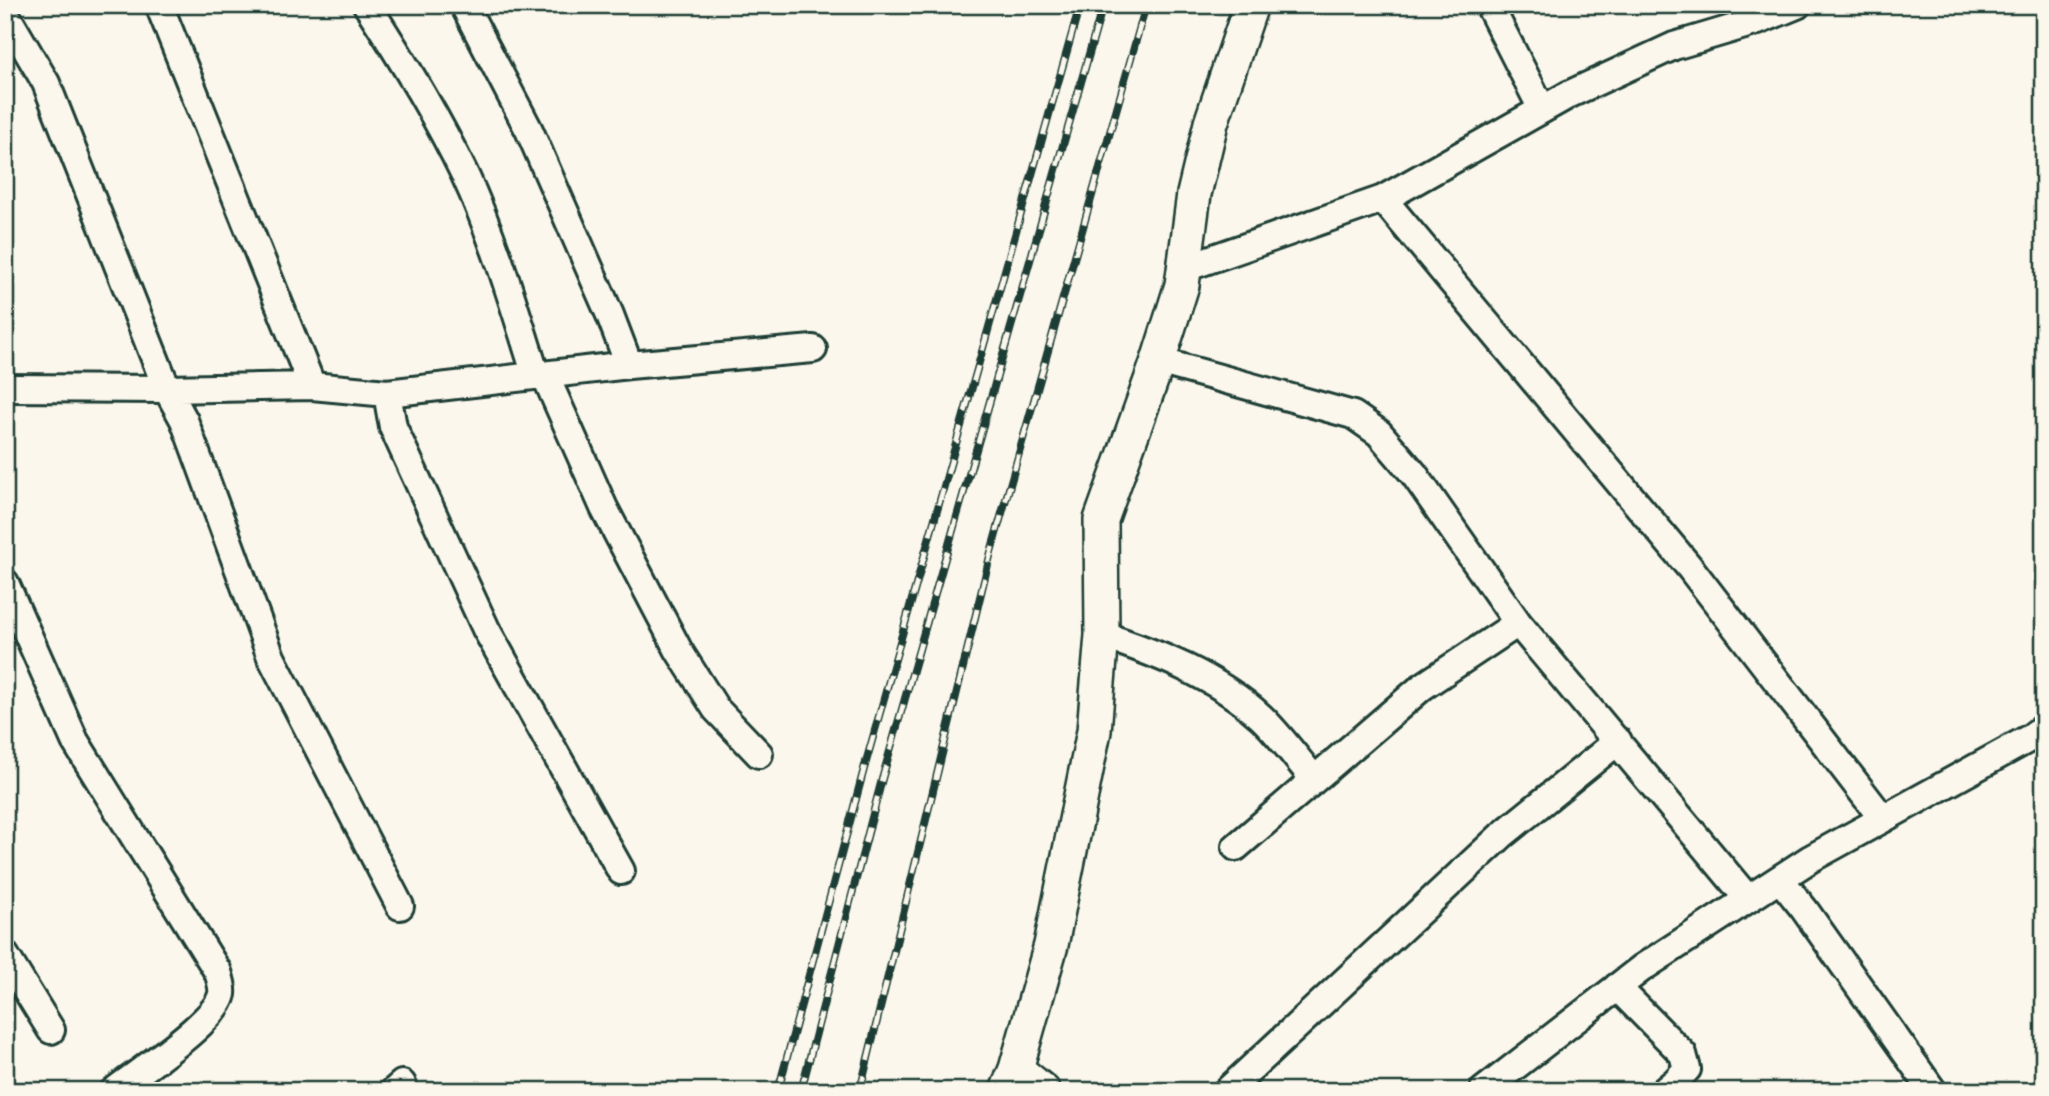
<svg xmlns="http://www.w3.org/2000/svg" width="2049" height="1096" viewBox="0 0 2049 1096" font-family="Dekko,sans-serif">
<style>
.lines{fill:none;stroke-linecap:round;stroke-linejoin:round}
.minor-casing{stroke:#1f3d34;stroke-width:32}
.tertiary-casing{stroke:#1f3d34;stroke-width:38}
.minor{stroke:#fbf7ec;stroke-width:26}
.tertiary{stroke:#fbf7ec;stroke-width:33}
.rail-casing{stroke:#1f3d34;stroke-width:8}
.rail{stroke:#fbf7ec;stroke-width:5;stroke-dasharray:16;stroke-linecap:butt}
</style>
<rect width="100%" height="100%" fill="#fbf7ec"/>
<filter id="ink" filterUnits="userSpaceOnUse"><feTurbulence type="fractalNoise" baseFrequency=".0143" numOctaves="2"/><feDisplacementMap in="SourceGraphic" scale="14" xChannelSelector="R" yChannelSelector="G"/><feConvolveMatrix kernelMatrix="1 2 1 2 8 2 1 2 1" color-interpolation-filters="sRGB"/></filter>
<g filter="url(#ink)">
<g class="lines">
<g class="minor-casing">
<path id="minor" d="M159 5 312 386
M367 5C402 59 436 115 464 173 494 237 515 309 536 376
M464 5 529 130 610 315 629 365
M1489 5 1542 109
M5 13 46 83 167 389 184 420 271 657 400 906
M1383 199 1691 569 1883 819
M1185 268 1383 199 1570 94 1674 46 1758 21 1797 5
M1158 361 1353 415 1379 433 1414 474 1518 623 1748 899
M545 375 604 508 679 651 716 709 759 754
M5 388 167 389 312 386 387 393 629 365 813 349
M387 393 393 427 486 629 621 871
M5 583 75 741 218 972C220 978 223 988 222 994 217 1021 138 1072 114 1091
M1102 635C1159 654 1216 676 1261 717 1280 735 1297 759 1314 779
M1236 847 1422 687 1518 623
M1780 879 1804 909 1933 1091
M5 955 51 1030
M1617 987 1683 1054 1687 1069 1676 1081 1664 1091
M394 1091 402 1084
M1227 1091 1502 835 1618 741
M1483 1091 1642 968 1810 859 2030 738 2044 727"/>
</g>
<g class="tertiary-casing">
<path id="tertiary" d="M1016 1069 1043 1091
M1007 1091 1016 1069 1051 945 1094 731 1102 635 1101 520 1158 361 1182 285 1194 194 1211 123 1251 5"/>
</g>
<use href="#minor" class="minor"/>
<use href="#tertiary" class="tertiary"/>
<g class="rail-casing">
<path id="rail" d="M778 1091 864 769 1080 5
M801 1091 882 779 1103 5
M860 1091 991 552 1146 5"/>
</g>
<use href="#rail" class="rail"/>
</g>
</g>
<rect width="2049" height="1096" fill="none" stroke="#fbf7ec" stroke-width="28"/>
<rect x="14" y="14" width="2021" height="1068" fill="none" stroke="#1f3d34" stroke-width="2.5" filter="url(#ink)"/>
</svg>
